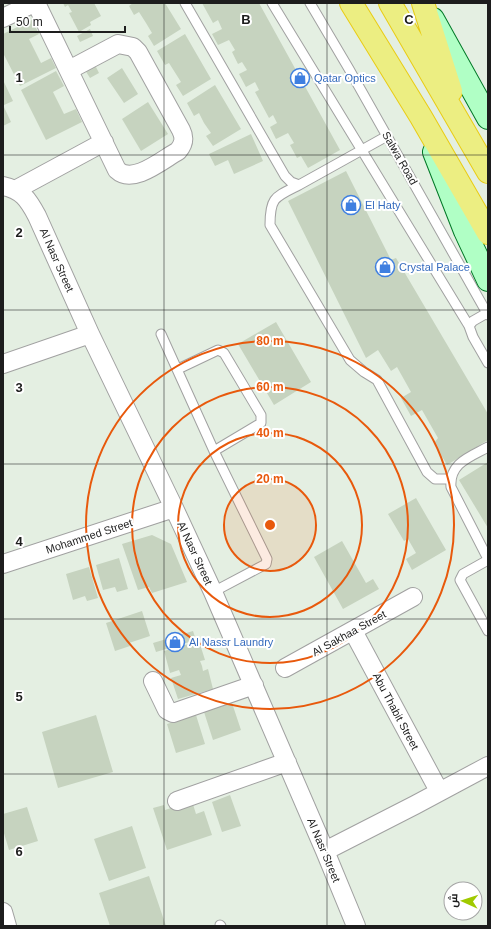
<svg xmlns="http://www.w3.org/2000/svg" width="491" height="929" viewBox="0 0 491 929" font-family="Helvetica,Cairo,sans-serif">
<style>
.building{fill:#c6d3bf}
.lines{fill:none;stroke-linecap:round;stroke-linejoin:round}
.lane-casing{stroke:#a1a1a1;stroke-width:11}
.street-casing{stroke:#a1a1a1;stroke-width:20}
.secondary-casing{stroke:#007826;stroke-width:24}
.highway-casing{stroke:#e9cc14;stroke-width:24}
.lane{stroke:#fff;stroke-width:9}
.street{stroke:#fff;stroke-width:18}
.secondary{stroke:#b0ffc5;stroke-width:22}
.highway{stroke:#ecee82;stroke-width:22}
.grid{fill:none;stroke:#1d1d1d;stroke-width:1;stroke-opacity:0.55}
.ring{fill:none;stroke:#e8590c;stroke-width:2}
.labels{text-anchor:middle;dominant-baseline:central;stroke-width:4;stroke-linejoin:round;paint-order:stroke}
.shop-label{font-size:11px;fill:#366cbe;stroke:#fff;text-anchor:start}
.street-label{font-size:11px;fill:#1d1d1d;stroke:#fff}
.grid-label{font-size:13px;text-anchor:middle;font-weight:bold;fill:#1d1d1d;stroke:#fff;stroke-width:4;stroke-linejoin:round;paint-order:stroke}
.centre{fill:#e8590c;stroke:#fff;stroke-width:2}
.ring-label{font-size:12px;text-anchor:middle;font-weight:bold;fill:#e8590c;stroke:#fff;stroke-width:4;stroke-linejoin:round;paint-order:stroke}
</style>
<rect width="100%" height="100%" fill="#e4efe2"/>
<path class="building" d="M63 3H94L101 16 90 22 91 25 79 32 69 13 72 12 68 5 65 7Z
M133 3H165L181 29 154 46 148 36 152 33 146 23 139 12 134 15 129 6Z
M202 3H259L340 150 308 168 301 156 297 158 290 145 294 143 288 133 276 139 270 127 277 123 273 115 269 118 255 92 259 90 255 82 246 87 239 74 247 70 242 62 238 64 232 52 235 50 229 40 218 45 212 34 222 29 218 20 213 23Z
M32 20 39 34 29 39 41 63 51 58 56 68 20 86 3 53V34Z
M90 29 93 36 80 42 77 36Z
M185 34 211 79 183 96 176 85 181 82 169 63 165 65 157 51Z
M95 65 99 73 90 78 85 70Z
M122 68 138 94 124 103 107 78Z
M56 71 64 86 53 92 64 114 76 109 82 122 46 140 21 90Z
M3 80 13 101 4 105 3 103Z
M215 85 241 129 213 146 206 136 211 133 204 123 199 113 194 116 187 103Z
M148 102 168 134 141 151 122 119Z
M3 105 11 122 3 126Z
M251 134 263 161 234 174 228 160 215 166 209 154Z
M346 171 391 260 396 258 488 414V440L447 465 434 443 438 438 422 410 411 416 401 398 411 392 397 367 391 371 378 350 366 358 288 201Z
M276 322 311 382 274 405 238 344Z
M488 462V528L459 480Z
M416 498 446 550 412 570 406 559 416 553 408 539 404 541 388 514Z
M152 535 171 544 187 582 152 593 149 587 138 590 122 544Z
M342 541 366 583 373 579 379 589 343 609 314 557Z
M119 558 128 589 117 592 115 587 103 590 96 565Z
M89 567 98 598 87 601 85 596 73 600 66 574Z
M142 611 150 636 129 643 130 646 115 651 106 623Z
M193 631 196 640 156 652 153 643Z
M199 641 205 660 200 661 202 666 203 671 208 669 213 689 178 699 171 678 181 675 179 670 170 673 164 651Z
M232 703 241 730 213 740 204 712Z
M96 715 113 772 58 788 42 732Z
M196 715 205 744 176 753 167 724Z
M230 795 241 826 222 832 212 802Z
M192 801 196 814 204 811 212 835 167 850 153 808 164 805 165 810Z
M27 807 38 841 9 850 3 830V814Z
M132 826 146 868 109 881 94 839Z
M149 876 166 926H110L99 893Z"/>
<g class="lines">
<g class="lane-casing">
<path id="lane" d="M185 3 285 176 291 182 299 185 387 136
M272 3 469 326
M310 3 349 69 488 315
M299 185C275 197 270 197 270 225L350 360 364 372 377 380 427 472 435 479H450
M487 313 473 321 469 326 473 337 488 363
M161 334 214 451 267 559 266 564 213 592
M178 369 218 350 224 353 261 415V423L214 451
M488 447C470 457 449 463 451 487L488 559
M488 560 463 574 460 580 488 631
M220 925 221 926"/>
</g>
<g class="street-casing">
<path id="street" d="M36 3 117 170C133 185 162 160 178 151 184 144 185 138 181 130L138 52 133 47 118 44 69 70
M3 18 34 3
M3 186C22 190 28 199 37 216L90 334 174 508 213 592 325 851 356 926
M17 189 104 142
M3 364 90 334
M3 564 174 508
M353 631 439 791
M285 668 413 597
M153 681 167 710 173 713 254 685
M177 801 287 762
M325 851 415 805 488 766
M3 912 7 926"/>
</g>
<g class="secondary-casing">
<path id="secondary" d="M433 19 488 118
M434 152 465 231 488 280"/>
</g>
<g class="highway-casing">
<path id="highway" d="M351 3 421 117 488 233
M390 3 488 172
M423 3 451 91"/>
</g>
<use href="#lane" class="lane"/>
<use href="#street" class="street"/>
<use href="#secondary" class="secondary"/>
<use href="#highway" class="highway"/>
</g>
<path class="grid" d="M164 3V926M327 3V926M3 155H488M3 310H488M3 464H488M3 619H488M3 774H488"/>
<circle cx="270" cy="525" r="46" fill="#e8590c" fill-opacity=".12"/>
<g class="ring">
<circle cx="270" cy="525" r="46"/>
<circle cx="270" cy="525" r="92"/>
<circle cx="270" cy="525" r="138"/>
<circle cx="270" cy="525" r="184"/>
</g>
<defs>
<g id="shop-ring" transform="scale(1)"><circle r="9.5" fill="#fff" stroke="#3f7fe0" stroke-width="1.5"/><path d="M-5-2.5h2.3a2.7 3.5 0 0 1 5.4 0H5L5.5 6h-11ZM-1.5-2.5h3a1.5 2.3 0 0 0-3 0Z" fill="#3f7fe0"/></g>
</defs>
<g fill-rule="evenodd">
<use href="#shop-ring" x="300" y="78"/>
<use href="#shop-ring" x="351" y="205"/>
<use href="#shop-ring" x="385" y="267"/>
<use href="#shop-ring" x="175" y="642"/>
</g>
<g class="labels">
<g class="shop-label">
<text x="314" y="78">Qatar Optics</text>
<text x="365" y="205">El Haty</text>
<text x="399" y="267">Crystal Palace</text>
<text x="189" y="642">Al Nassr Laundry</text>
</g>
<g class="street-label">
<text transform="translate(400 158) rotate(60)">Salwa Road</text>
<text transform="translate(57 260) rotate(66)">Al Nasr Street</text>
<text transform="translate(89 536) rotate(-18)">Mohammed Street</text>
<text transform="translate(195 553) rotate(65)">Al Nasr Street</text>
<text transform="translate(349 633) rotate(-29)">Al Sakhaa Street</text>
<text transform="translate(396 711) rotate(62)">Abu Thabit Street</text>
<text transform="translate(324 850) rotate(67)">Al Nasr Street</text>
</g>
</g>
<g class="grid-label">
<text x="246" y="24">B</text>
<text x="409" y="24">C</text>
<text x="19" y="82">1</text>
<text x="19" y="237">2</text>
<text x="19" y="392">3</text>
<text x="19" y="546">4</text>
<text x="19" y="701">5</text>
<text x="19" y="856">6</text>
</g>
<circle cx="270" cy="525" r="6" class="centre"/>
<g class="ring-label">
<text x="270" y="345">80 m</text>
<text x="270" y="391">60 m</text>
<text x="270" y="437">40 m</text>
<text x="270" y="483">20 m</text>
</g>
<rect width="491" height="929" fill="none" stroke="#1d1d1d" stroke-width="8"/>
<g transform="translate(463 901) rotate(273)"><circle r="19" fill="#ffffff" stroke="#a5a5a5"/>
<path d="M0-3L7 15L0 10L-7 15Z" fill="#a0ca00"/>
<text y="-6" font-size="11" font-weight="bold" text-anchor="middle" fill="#1d1d1d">ش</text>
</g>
<path d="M10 26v6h115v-6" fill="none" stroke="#1d1d1d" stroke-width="2"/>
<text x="16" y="26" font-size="12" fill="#1d1d1d" stroke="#ffffff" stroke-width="3" paint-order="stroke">50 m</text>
</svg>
